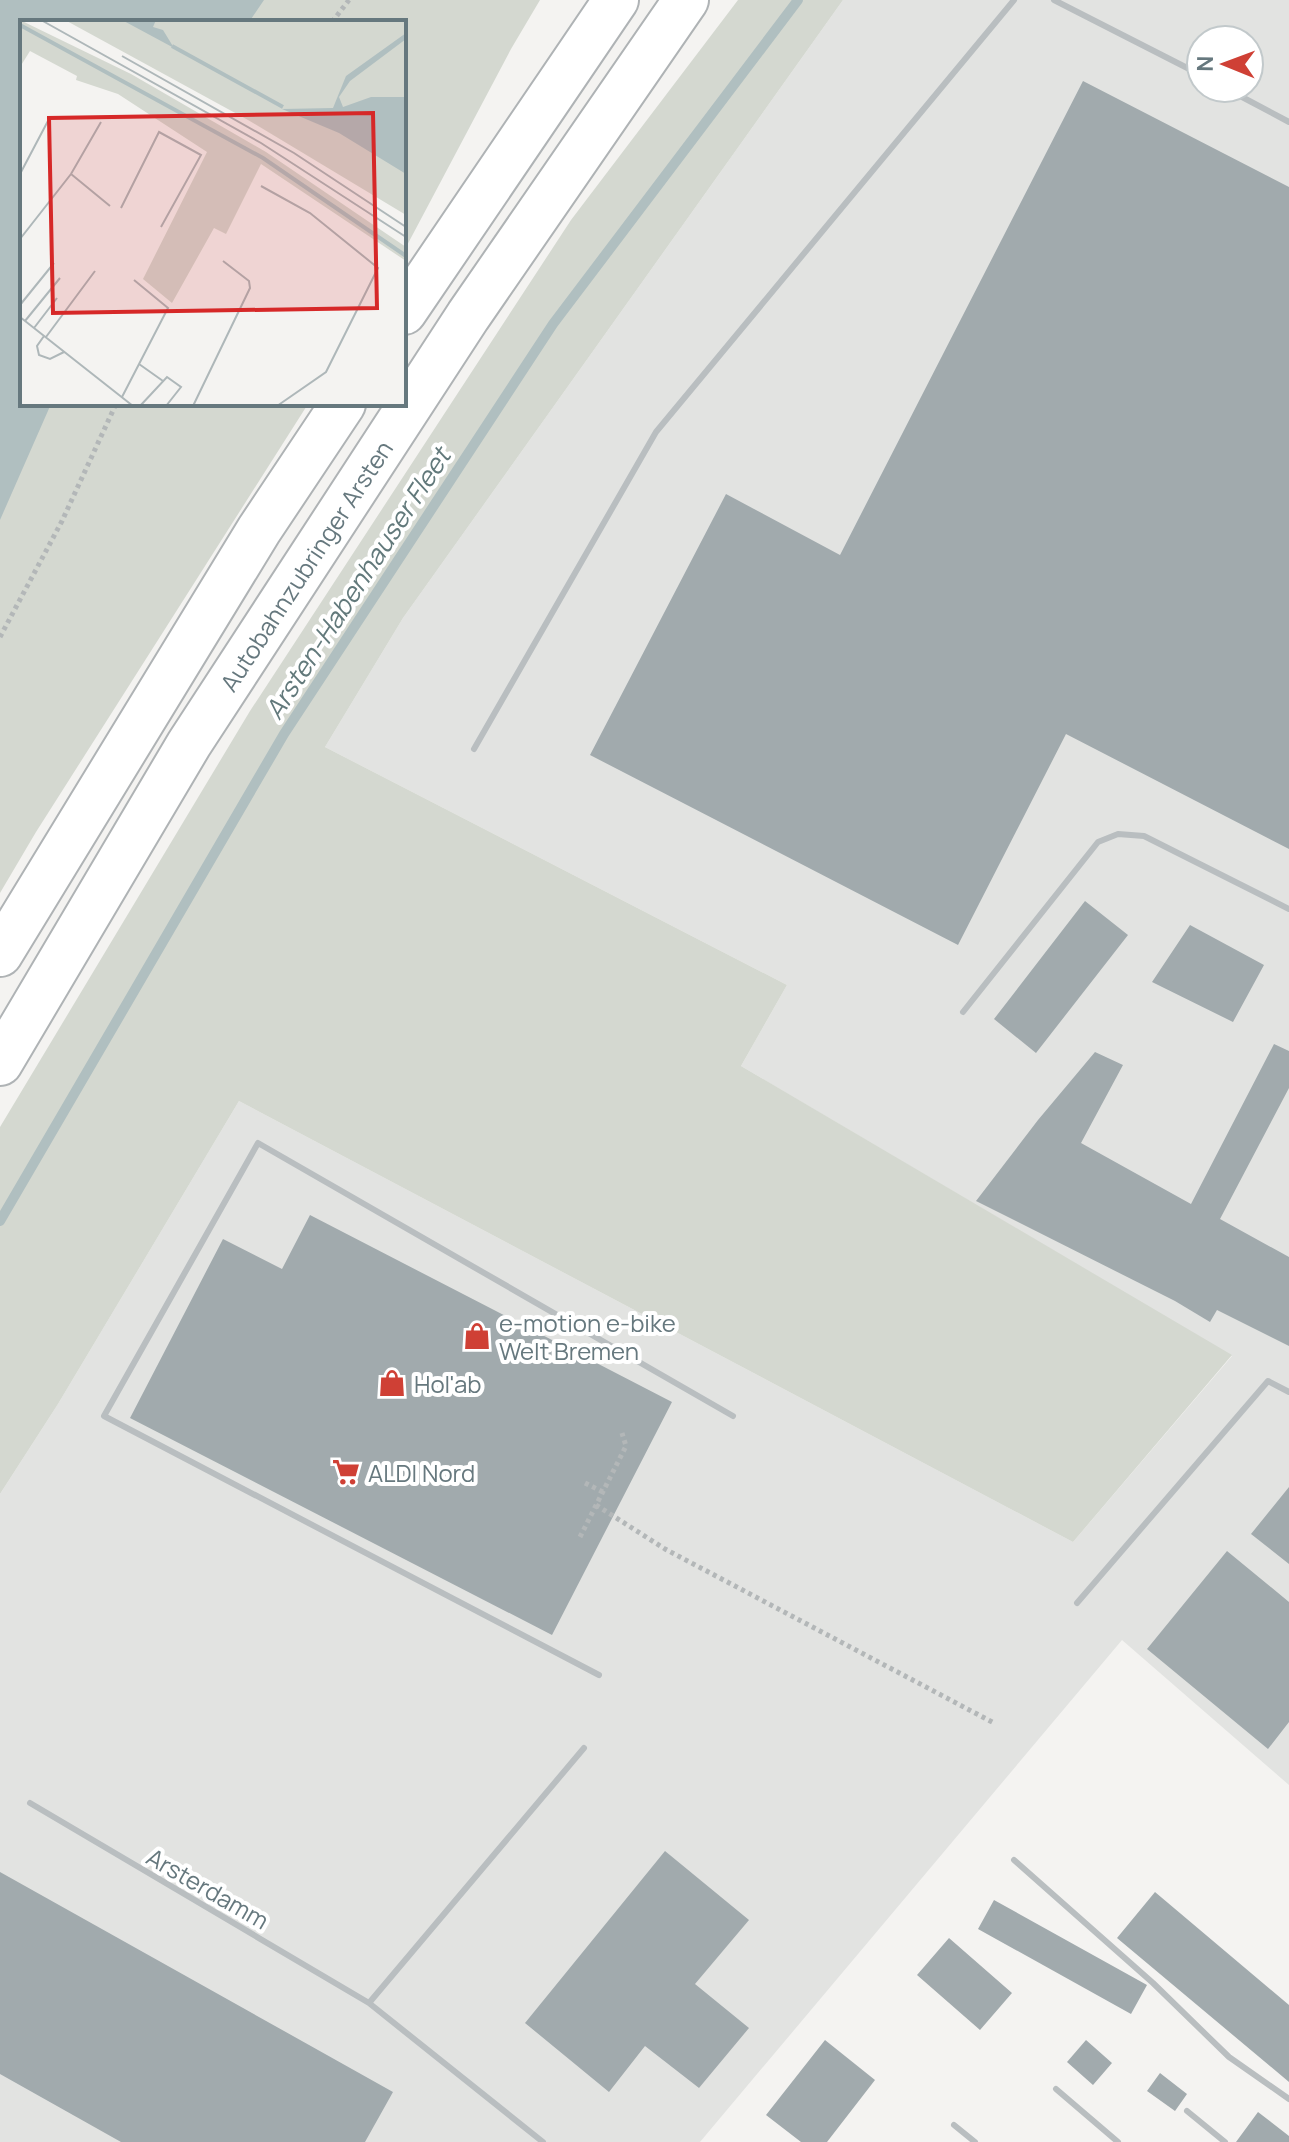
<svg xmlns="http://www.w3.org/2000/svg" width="1289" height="2142" viewBox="0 0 1289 2142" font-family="Manrope,sans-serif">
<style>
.built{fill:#e2e3e1;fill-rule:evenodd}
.green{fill:#d4d8d0}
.water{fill:#b0bfc0}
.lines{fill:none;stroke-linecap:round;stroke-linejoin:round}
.stream{stroke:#b0bfc0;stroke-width:10}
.building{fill:#a1aaad}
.highway-casing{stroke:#afb3b5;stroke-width:48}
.path{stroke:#b3b7b8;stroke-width:5;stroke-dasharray:4 4;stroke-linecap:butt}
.lane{stroke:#b9bec0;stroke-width:6}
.highway{stroke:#fff;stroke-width:44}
.labels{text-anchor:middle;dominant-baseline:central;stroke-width:8;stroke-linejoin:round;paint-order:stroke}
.street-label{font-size:24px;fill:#66787e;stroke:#fff}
.poi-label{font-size:24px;fill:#66787e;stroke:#fff;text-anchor:start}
.water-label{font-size:26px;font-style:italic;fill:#62797b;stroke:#fff}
.inset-river{fill:none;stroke:#b0bfc0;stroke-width:4}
.inset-road{fill:none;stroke:#aeb7b9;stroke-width:2}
.view{fill:#d62828;fill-opacity:0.15;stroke:#d62828;stroke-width:4}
.inset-edge{fill:none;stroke:#66787e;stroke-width:4}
</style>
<rect width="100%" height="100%" fill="#f4f3f1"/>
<path class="built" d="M843 0H1289V1785L1122 1640 700 2142H0V1494L58 1404 239 1101 1073 1542 1232 1356 741 1066 787 985 325 747 403 618ZM1201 40H1249V88H1201Z"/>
<path class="green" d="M0 0H540L511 49 404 251V22H22V404H308L36 832 0 893Z
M738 0H843L403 618 325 747 787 985 741 1066 1232 1355 1073 1542 239 1101 58 1404 0 1494V1127L250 711 571 220Z"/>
<path class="water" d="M0 0H264L249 22H22V404H51L0 520Z"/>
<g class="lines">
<path class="stream" d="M0 1221 284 734 553 324 798 0"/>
</g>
<path class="building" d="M1083 81 1289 187V849L1066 734 958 945 590 755 726 494 840 555Z
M1085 901 1128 935 1036 1053 994 1019Z
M1190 925 1264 965 1233 1022 1152 982Z
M1274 1044 1289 1051V1088L1220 1219 1289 1257V1346L1217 1310 1210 1322 1175 1301 976 1201 1038 1120 1095 1052 1123 1065 1081 1143 1191 1204Z
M310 1215 672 1402 552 1635 130 1418 223 1239 282 1269Z
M1289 1487V1564L1251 1534Z
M1227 1551 1289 1602V1722L1268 1749 1147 1649Z
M665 1851 749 1920 695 1984 749 2028 699 2088 645 2046 609 2092 525 2023Z
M0 1872 393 2092 365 2142H121L0 2074Z
M1155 1892 1289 2005V2082L1117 1938Z
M994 1900 1147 1985 1131 2014 978 1929Z
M949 1938 1012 1993 980 2030 917 1975Z
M825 2040 875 2080 827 2142H801L766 2115Z
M1086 2040 1112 2063 1093 2085 1067 2062Z
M1160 2073 1187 2094 1175 2111 1147 2091Z
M1258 2112 1289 2136V2142H1236Z"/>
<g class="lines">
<g class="highway-casing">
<g id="highway">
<path d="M404 312 616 0"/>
<path d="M0 954 259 530 343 404"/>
<path id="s1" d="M0 1063 189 744 468 316 686 0"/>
</g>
</g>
<path class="path" d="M332 22 349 0
M0 637 62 521 116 404
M585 1483 603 1492
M596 1505 665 1549 994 1723
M580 1537 626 1446 622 1433"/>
<path class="lane" d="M1054 0 1201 75
M1225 88 1289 122
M474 749 656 432 1014 0
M963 1012 1098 842 1118 834 1144 836 1289 909
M1077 1603 1268 1381 1289 1392
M599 1675 104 1416 258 1143 733 1416
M30 1803 369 2003 543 2142
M1014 1860 1153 1983 1229 2057 1289 2099
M369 2003 584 1748
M1056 2089 1118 2142
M1187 2111 1225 2142
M954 2125 975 2142"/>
<use href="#highway" class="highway"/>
</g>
<defs>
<g id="shop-bare" transform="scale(2.16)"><path d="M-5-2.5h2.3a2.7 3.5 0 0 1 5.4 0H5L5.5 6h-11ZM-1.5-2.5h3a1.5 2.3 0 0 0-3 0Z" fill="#cf4035" stroke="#fff" stroke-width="2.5" paint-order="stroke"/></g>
<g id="supermarket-bare" transform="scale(2.16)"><path d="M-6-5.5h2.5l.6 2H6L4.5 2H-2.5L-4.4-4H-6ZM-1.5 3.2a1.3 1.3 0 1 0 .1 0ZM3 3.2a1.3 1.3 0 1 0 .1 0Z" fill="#cf4035" stroke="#fff" stroke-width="2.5" paint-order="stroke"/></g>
</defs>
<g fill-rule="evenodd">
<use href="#shop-bare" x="477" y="1336"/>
<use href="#shop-bare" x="392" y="1383"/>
<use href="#supermarket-bare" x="346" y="1472"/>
</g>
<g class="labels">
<g class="street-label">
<text stroke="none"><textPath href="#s1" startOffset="584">Autobahnzubringer Arsten</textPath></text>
<text transform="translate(208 1888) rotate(30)">Arsterdamm</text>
</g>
<g class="poi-label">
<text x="499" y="1322">e-motion e-bike<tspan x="499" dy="28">Welt Bremen</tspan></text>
<text x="414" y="1383">Hol'ab</text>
<text x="368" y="1472">ALDI Nord</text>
</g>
<g class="water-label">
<text transform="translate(357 583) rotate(-57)">Arsten-Habenhauser Fleet</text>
</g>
</g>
<g transform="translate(20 20)">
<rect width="386" height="386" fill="#f4f3f1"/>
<path d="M0 0 111 54 246 132 386 227V241L241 144 206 214 194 208 152 283 123 259 187 132 98 74 56 60 57 56 10 31 0 47ZM45 0H386V195L228 100Z" fill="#d4d8d0"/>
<path d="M102 0H136L133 7 143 10 154 28ZM386 13V19L330 61 319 77 323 87 351 77H386V154L319 113 262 89 313 88 326 56Z" fill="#b0bfc0"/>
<path class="inset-river" d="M0 5 243 138 386 236M152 26 263 87"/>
<path class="inset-road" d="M21 0 241 123 386 217M102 36 274 133 386 207M0 154 29 99M51 154 90 186M241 166 290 193 358 248 306 352 257 386M101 188 139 112 181 135 141 207M0 219 51 154 81 102M0 285 34 243M0 297 113 386M5 301 40 258M14 308 37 278M24 316 17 326 19 335 30 339 44 332M26 317 75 251M119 344 143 361M102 377 148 288 114 260M120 386 147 357 161 367 146 386M173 386 230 268 229 261 203 241"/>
<path class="view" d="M353 93 357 288 33 293 29 98Z"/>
<rect width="386" height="386" class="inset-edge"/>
</g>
<g transform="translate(1225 64) rotate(271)"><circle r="38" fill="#ffffff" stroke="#c2c9cb" stroke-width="2"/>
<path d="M0-6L14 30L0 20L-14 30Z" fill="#cf4035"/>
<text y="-12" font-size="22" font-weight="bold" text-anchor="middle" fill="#66787e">N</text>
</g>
</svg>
